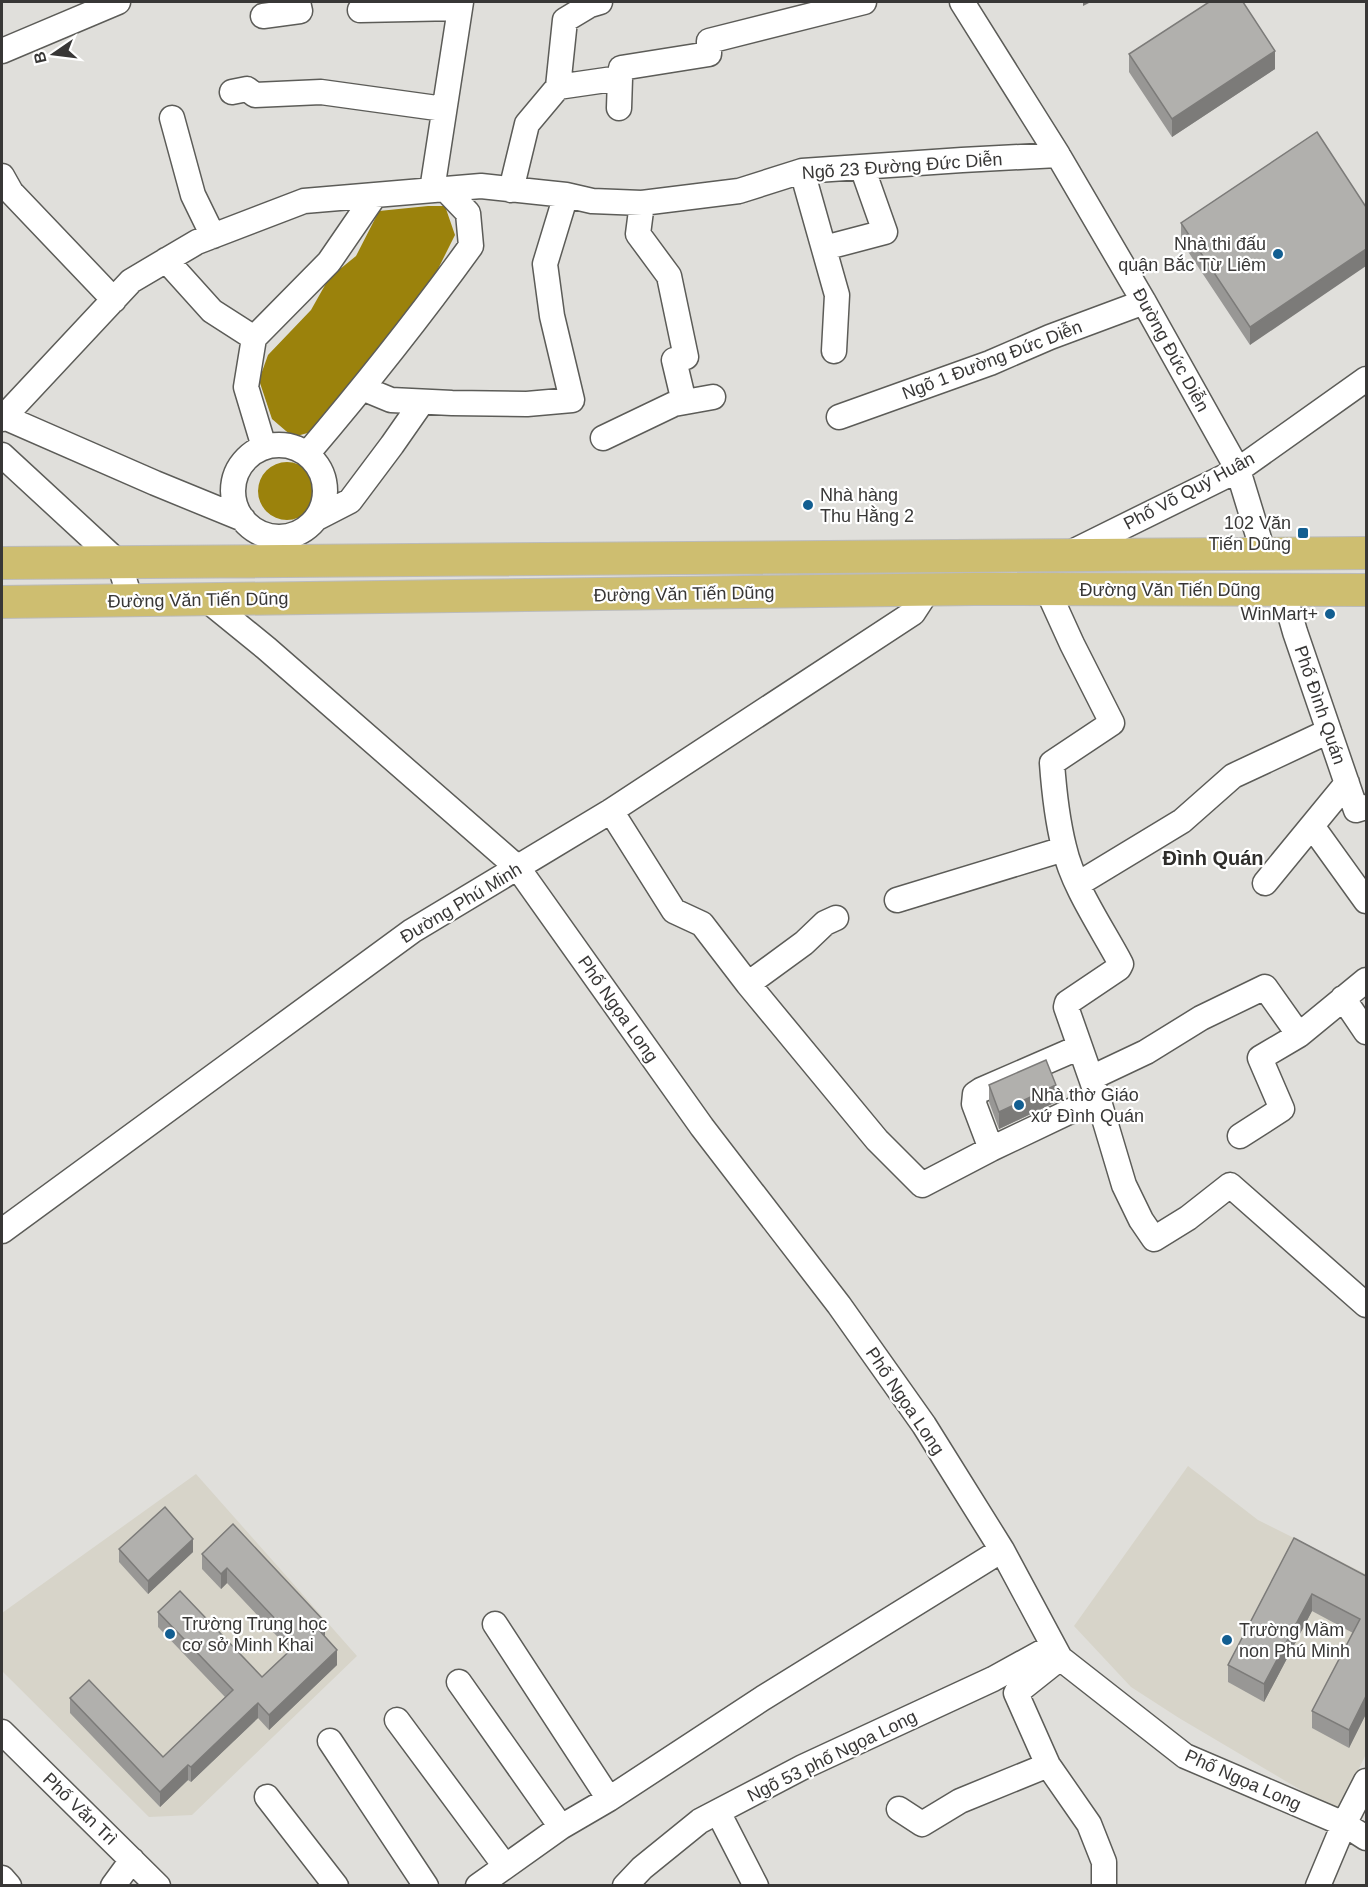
<svg xmlns="http://www.w3.org/2000/svg" width="1368" height="1887" viewBox="0 0 1368 1887" font-family="Arial,sans-serif">
<style>
.built{fill:#d7d4c9}
.water{fill:#9b820c}
.lines{fill:none;stroke-linecap:round;stroke-linejoin:round}
.minor-casing{stroke:#5c5c58;stroke-width:27}
.major-casing{stroke:#bbb;stroke-width:34}
.minor{stroke:#fff;stroke-width:24}
.major{stroke:#cebe70;stroke-width:32}
.wall{fill:#989795}
.shaded-wall{fill:#7c7b79}
.building{fill:#b1b0ad;stroke:#7c7b79;stroke-width:1.5}
.poi-dot{fill:#125e91;stroke:#fff;stroke-width:2}
.labels{text-anchor:middle;dominant-baseline:central;stroke-width:4.5;stroke-linejoin:round;paint-order:stroke}
.street-label{font-size:18px;fill:#383736;stroke:#fff}
.poi-label{font-size:18px;fill:#383736;stroke:#fff;text-anchor:start}
.neighbourhood-label{font-size:20px;font-weight:bold;fill:#2e2d2a;stroke:#fff}
</style>
<rect width="100%" height="100%" fill="#e0dfdb"/>
<path class="built" d="M1188 1466 1258 1520 1366 1574V1754L1338 1812 1179 1718 1131 1687 1074 1626Z
M196 1474 357 1656 192 1815 149 1817 2 1671V1613Z"/>
<path class="water" d="M428 206H445L455 235 422 301 315 431 293 437 272 419 259 380 268 355 311 310 329 278 356 256 379 211Z
M258 491a29 29 0 1 1 58 0a29 29 0 1 1-58 0Z"/>
<g class="lines">
<g class="minor-casing">
<path id="minor" d="M962 2 1058 155 1144 302 1238 470 1264 555
M360 10 460 8
M263 16 300 11 298 2
M2 51 118 2
M558 87 620 78 621 68 709 54V41L864 2
M232 92 247 89 255 95 321 92 444 109
M619 108 620 78
M172 118 193 195 213 236
M802 171 837 295 834 351
M2 176 11 192 114 300
M432 190 461 2
M511 190 527 124 558 87 565 20 590 5 600 2
M642 203 638 234 669 276 686 357 674 360 684 402
M824 248 885 232 862 167
M166 260 212 311 254 338
M362 388 391 400 452 403 527 404 572 400 552 316 545 264 566 195
M4 417 155 483 243 519
M839 417 990 363 1050 337 1144 302
M2 419 131 281 197 242 304 201 481 186 566 195 592 201 642 203 739 191 802 171 962 160 1058 155
M603 438 674 404 713 397
M233 491a46 46 0 1 1 92 0a46 46 0 1 1-92 0Z
M264 447 246 387 254 338 329 262 375 195
M307 454C364 387 419 318 471 246L468 213 445 189
M2 455 119 563 131 601
M317 518 350 501 392 445 422 402
M1068 554 1238 470 1366 379
M1047 589 1072 644 1112 723 1052 763C1054 791 1057 819 1064 847 1073 887 1102 928 1121 964L1119 968 1067 1003 1066 1007 1098 1098 1124 1185 1141 1220 1154 1239 1188 1218 1230 1185 1366 1305
M1283 590 1295 632 1356 810 1366 807
M207 600 266 648 518 868 702 1127 839 1305 924 1425 1002 1550 1060 1658 1185 1756 1344 1824 1366 1838
M611 811 674 911 702 924 748 984 877 1140 922 1185 991 1149 1098 1098
M1312 826 1366 901
M1265 883 1347 783
M1078 884 1182 821 1233 776 1329 731
M897 900 1064 849
M748 984 804 943 825 923 836 918
M1343 998 1366 1032
M1299 1035 1366 980
M1091 1078 1146 1052 1201 1018 1265 987 1299 1035 1260 1058 1282 1109 1240 1136
M991 1149 974 1104 975 1094 981 1090 1080 1047
M2 1231 412 931 611 811 913 613 928 590
M495 1624 609 1799
M1060 1658 1016 1693 1048 1765 1089 1824 1104 1862V1886
M459 1682 561 1827
M397 1720 505 1866
M2 1732 158 1886
M330 1741 426 1886
M267 1797 336 1886
M899 1809 922 1824 960 1801 1048 1765
M718 1812 756 1886
M2 1878 9 1886
M113 1886 132 1860
M478 1886 561 1827 609 1799 763 1698 1002 1550
M625 1886 642 1868 700 1821 803 1767 993 1679 1053 1646
M1318 1886 1344 1824 1366 1781"/>
</g>
<g class="major-casing">
<path id="major" d="M2 563 1366 553
M2 602 974 589 1366 590"/>
</g>
<use href="#minor" class="minor"/>
<use href="#major" class="major"/>
</g>
<path class="wall" d="M1129 54 1275 69 1172 137 1129 72Z
M1317 132 1250 345 1181 241V223Z
M989 1085 1056 1102 999 1129 989 1102Z
M233 1524 325 1637 337 1665 269 1730 258 1718 191 1782 188 1780 160 1807 70 1713V1698L163 1757 225 1697 158 1627V1612L262 1677 290 1650 227 1583 221 1589 202 1569V1554Z
M1294 1538 1366 1576V1714L1349 1748 1312 1728V1711L1353 1633 1312 1611 1264 1702 1228 1682V1665Z
M119 1549 193 1552 148 1594 119 1562Z"/>
<path class="shaded-wall" d="M1083 2H1091L1083 6Z
M1275 51V69L1172 137V119Z
M1366 249V266L1250 345V327Z
M1056 1085V1102L999 1129V1112Z
M193 1539V1552L148 1594V1581Z
M227 1568V1583L221 1589V1574Z
M1312 1594V1611L1264 1702V1684Z
M325 1622V1637L318 1629Z
M337 1650V1665L269 1730V1715Z
M1366 1696V1714L1349 1748V1730Z
M258 1703V1718L191 1782V1767Z
M188 1765V1780L160 1807V1792Z"/>
<path class="building" d="M1209 2H1243L1275 51 1172 119 1129 54Z
M1317 132 1366 207V249L1250 327 1181 223Z
M1046 1060 1056 1085 999 1112 989 1085Z
M165 1507 193 1539 148 1581 119 1549Z
M233 1524 325 1622 318 1629 337 1650 269 1715 258 1703 191 1767 188 1765 160 1792 70 1698 89 1680 163 1757 233 1690 158 1612 180 1591 262 1677 298 1643 227 1568 221 1574 202 1554Z
M1294 1538 1366 1576V1696L1349 1730 1312 1711 1360 1619 1312 1594 1264 1684 1228 1665Z"/>
<g class="poi-dot">
<circle cx="1278" cy="254" r="6"/>
<circle cx="808" cy="505" r="6"/>
<rect x="1297" y="527" width="12" height="12" rx="3"/>
<circle cx="1330" cy="614" r="6"/>
<circle cx="1019" cy="1105" r="6"/>
<circle cx="170" cy="1634" r="6"/>
<circle cx="1227" cy="1640" r="6"/>
</g>
<g class="labels">
<g class="street-label">
<text transform="translate(902 166) rotate(-4)">Ngõ 23 Đường Đức Diễn</text>
<text transform="translate(1171 350) rotate(61)">Đường Đức Diễn</text>
<text transform="translate(992 360) rotate(-21)">Ngõ 1 Đường Đức Diễn</text>
<text transform="translate(1189 491) rotate(-28)">Phố Võ Quý Huân</text>
<text x="1170" y="590">Đường Văn Tiến Dũng</text>
<text transform="translate(684 594) rotate(-1)">Đường Văn Tiến Dũng</text>
<text transform="translate(198 600) rotate(-1)">Đường Văn Tiến Dũng</text>
<text transform="translate(1320 705) rotate(71)">Phố Đình Quán</text>
<text transform="translate(461 903) rotate(-31)">Đường Phú Minh</text>
<text transform="translate(618 1009) rotate(55)">Phố Ngọa Long</text>
<text transform="translate(905 1401) rotate(56)">Phố Ngọa Long</text>
<text transform="translate(832 1756) rotate(-26)">Ngõ 53 phố Ngọa Long</text>
<text transform="translate(1243 1780) rotate(24)">Phố Ngọa Long</text>
<text transform="translate(80 1809) rotate(44)">Phố Văn Trì</text>
</g>
<g class="poi-label">
<text x="1266" y="244" text-anchor="end">Nhà thi đấu<tspan x="1266" dy="21">quận Bắc Từ Liêm</tspan></text>
<text x="820" y="495">Nhà hàng<tspan x="820" dy="21">Thu Hằng 2</tspan></text>
<text x="1291" y="523" text-anchor="end">102 Văn<tspan x="1291" dy="21">Tiến Dũng</tspan></text>
<text x="1318" y="614" text-anchor="end">WinMart+</text>
<text x="1031" y="1095">Nhà thờ Giáo<tspan x="1031" dy="21">xứ Đình Quán</tspan></text>
<text x="182" y="1624">Trường Trung học<tspan x="182" dy="21">cơ sở Minh Khai</tspan></text>
<text x="1239" y="1630">Trường Mầm<tspan x="1239" dy="21">non Phú Minh</tspan></text>
</g>
<g class="neighbourhood-label">
<text x="1213" y="858">Đình Quán</text>
</g>
</g>
<rect width="1368" height="1887" fill="none" stroke="#383736" stroke-width="6"/>
<g transform="translate(54 54) rotate(256)" stroke="#ffffff" stroke-width="4.5" paint-order="stroke">
<path d="M0-4.5L10 22L0 15L-10 22Z" fill="#383736"/>
<text y="-9" font-size="16" font-weight="bold" text-anchor="middle" fill="#383736">B</text>
</g>
</svg>
